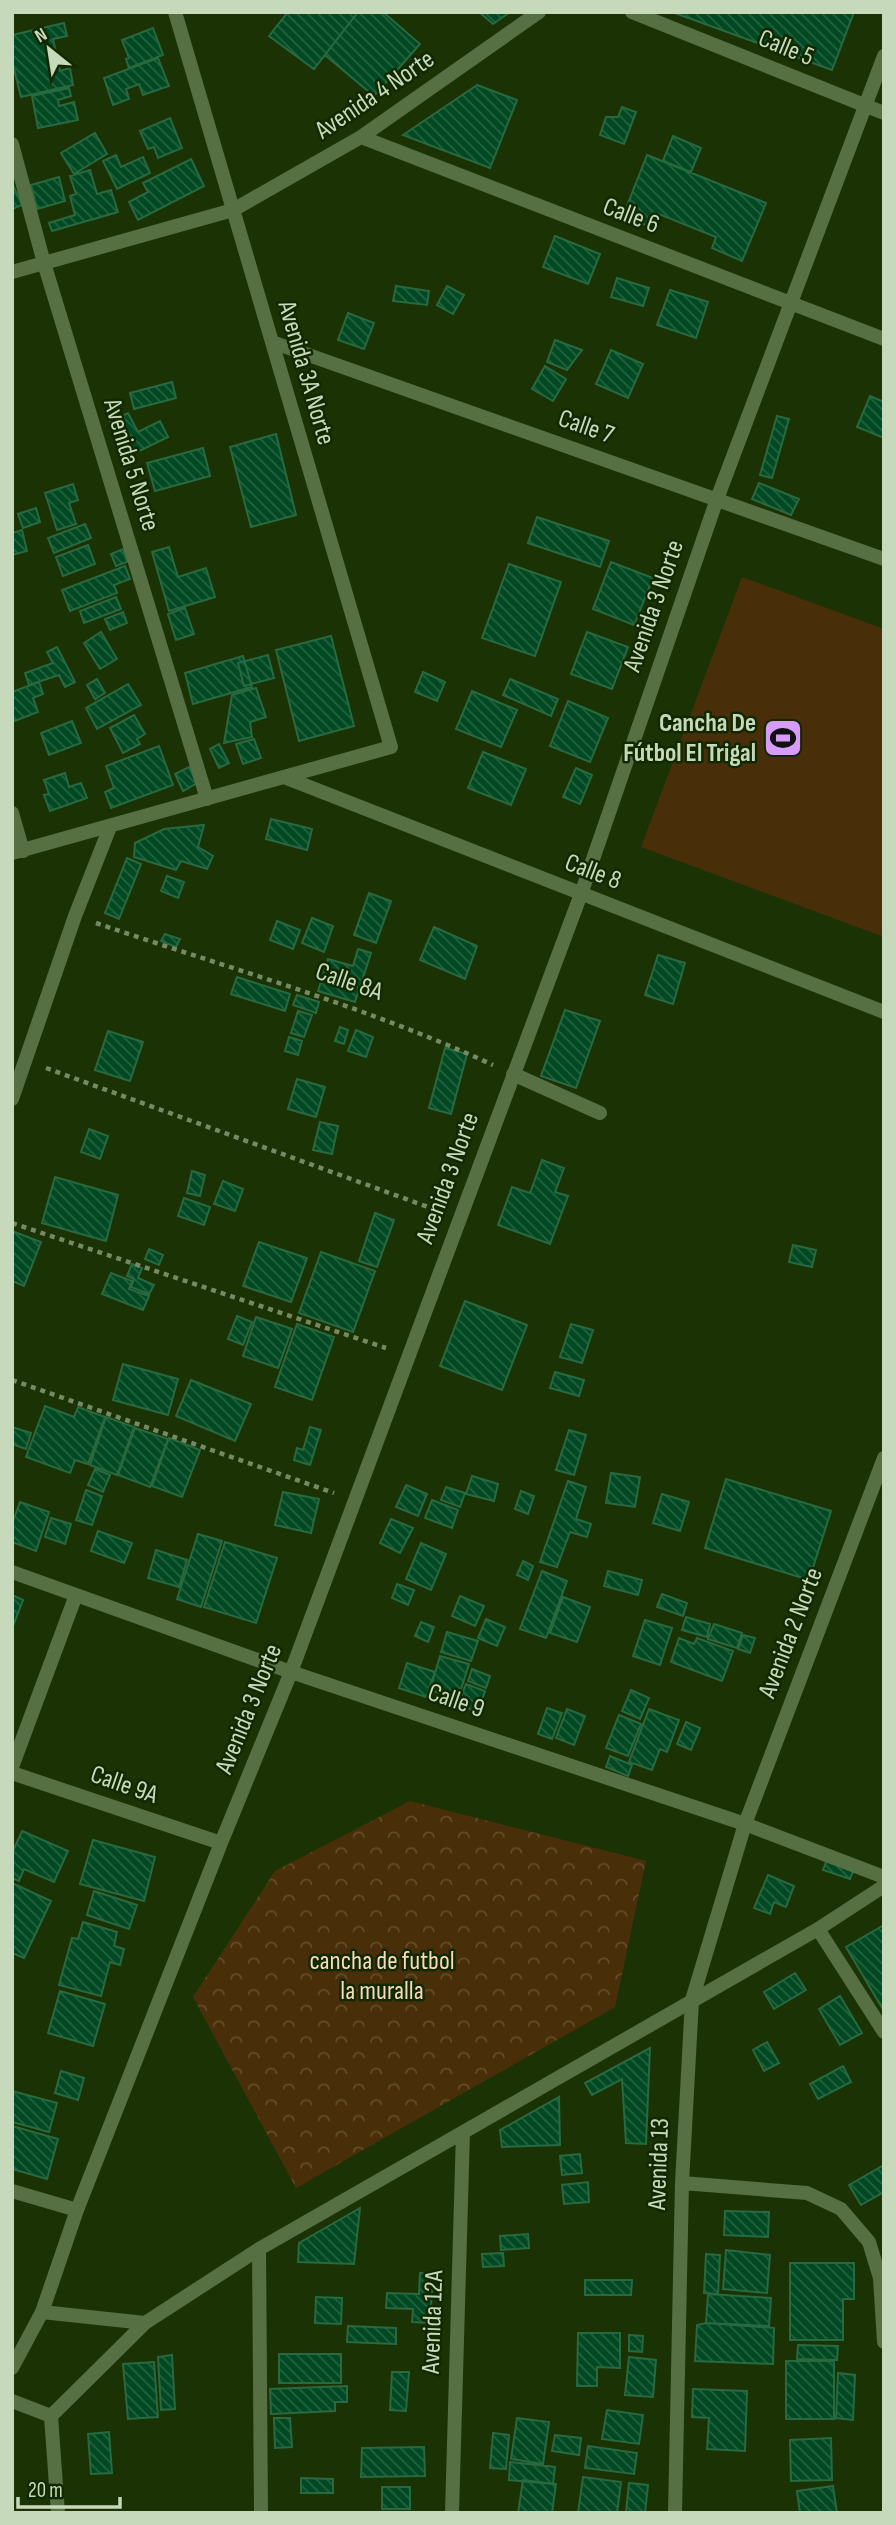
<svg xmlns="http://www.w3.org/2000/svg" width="896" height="2525" viewBox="0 0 896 2525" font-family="'Sofia Sans Condensed',sans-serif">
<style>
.park{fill:url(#park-crowns)}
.pitch{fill:#492f09}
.building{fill:url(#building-back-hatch);stroke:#296940;stroke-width:2}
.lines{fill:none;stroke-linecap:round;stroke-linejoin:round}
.path{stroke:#758a64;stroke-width:4.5;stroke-dasharray:5 5;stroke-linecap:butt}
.minor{stroke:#567043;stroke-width:14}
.labels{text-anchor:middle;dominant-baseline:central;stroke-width:5;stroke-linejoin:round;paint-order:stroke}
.street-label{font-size:26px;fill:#c6d9ba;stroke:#122800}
.poi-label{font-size:26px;font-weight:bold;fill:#c6d9ba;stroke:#122800;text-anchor:end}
.park-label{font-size:26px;fill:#f6dbba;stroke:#122800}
</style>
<defs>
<pattern id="park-crowns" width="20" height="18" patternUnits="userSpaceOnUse" patternTransform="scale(1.75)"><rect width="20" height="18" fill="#492f09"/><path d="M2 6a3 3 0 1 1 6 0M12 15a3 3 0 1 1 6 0" fill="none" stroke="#624d2b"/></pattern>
<pattern id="building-back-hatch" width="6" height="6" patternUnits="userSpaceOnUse" patternTransform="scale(1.75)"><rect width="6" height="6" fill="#004922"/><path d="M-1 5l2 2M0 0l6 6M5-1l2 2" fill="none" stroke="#246340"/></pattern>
</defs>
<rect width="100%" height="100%" fill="#1b3205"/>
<path class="park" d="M410 1801 646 1861 615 2007 296 2188 193 1997 275 1871Z"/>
<path class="pitch" d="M742 577 884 629V937L641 847Z"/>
<path class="building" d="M288 12H358L314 69 269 36Z
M358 12H383L420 44 374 96 325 55Z
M479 12H510L493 24Z
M672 12H854L832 70Z
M64 23 67 36 53 39 60 71 70 68 73 85 21 97 12 61V35Z
M153 28 163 55 129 68 126 59 129 58 122 40Z
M158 58 169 86 143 95 139 84 126 89 129 99 113 105 104 78Z
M477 85 517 100 490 168 403 135Z
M69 88 71 96 58 100 59 106 74 102 78 120 38 128 32 96Z
M622 107 636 112 624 144 600 135 606 117H618Z
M170 118 182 148 158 158 154 147 148 149 140 131Z
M95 133 107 154 74 174 61 153Z
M673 136 701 148 691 172 663 161Z
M116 155 121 167 143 157 150 173 117 189 103 161Z
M647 155 766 203 742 261 712 248 716 237 659 214 654 228 623 216Z
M191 159 204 186 138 220 129 202 148 192 143 183Z
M90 170 97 194 111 190 118 212 52 231 49 223 75 215 70 196 76 194 70 176Z
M59 177 65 201 37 209 31 185Z
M12 183 22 205 12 209Z
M555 236 600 254 588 284 543 267Z
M617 278 649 288 643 306 611 297Z
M396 286 429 291 427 305 393 301Z
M447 286 464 295 453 314 437 305Z
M670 290 708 302 696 338 657 325Z
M348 313 374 323 364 349 338 340Z
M555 340 582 350 567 370 547 362Z
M611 350 643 364 628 398 596 384Z
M545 366 566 379 553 401 532 389Z
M172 382 176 398 134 409 130 393Z
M870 396 884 402V438L857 427Z
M128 413 138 432 160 421 168 437 127 457 110 422Z
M777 416 789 419 772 478 760 475Z
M276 434 296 515 251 527 230 447Z
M203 448 210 476 155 491 147 463Z
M759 483 799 499 791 515 752 499Z
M73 484 78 500 69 503 76 524 57 530 45 493Z
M36 508 40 522 23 528 18 514Z
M537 517 609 541 600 567 528 543Z
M85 524 91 538 54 553 48 538Z
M22 530 27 551 12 555V533Z
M88 545 95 564 63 576 56 557Z
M169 547 178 577 206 568 215 597 169 611 152 552Z
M123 549 127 562 116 566 111 554Z
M611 562 653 578 634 625 593 609Z
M509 564 561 582 535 656 482 638Z
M125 566 130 579 114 585 117 593 70 611 62 590Z
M116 597 121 609 84 623 80 611Z
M185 608 194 634 176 640 168 614Z
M123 612 127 623 110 630 105 619Z
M101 632 117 659 100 669 84 643Z
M587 632 628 647 612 689 571 674Z
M331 636 354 726 299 741 276 650Z
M57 647 75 682 65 687 59 675 29 685 25 673 53 663 47 652Z
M268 655 274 678 244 686 238 663Z
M243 656 252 687 193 704 185 673Z
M423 672 445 682 437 701 415 692Z
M97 679 105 693 95 699 87 685Z
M510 679 558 699 551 716 503 695Z
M39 682 43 694 33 698 38 712 12 722V692Z
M128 684 141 705 97 729 86 708Z
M256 688 266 717 250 722 252 737 224 743 232 695Z
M472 691 517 710 501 747 456 729Z
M568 701 608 718 590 762 550 746Z
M134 715 145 734 137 739 140 744 123 753 110 728Z
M72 721 81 743 49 755 41 733Z
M254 739 261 758 243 764 236 744Z
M219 744 229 763 219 768 210 749Z
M159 746 173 785 111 808 105 792 114 788 106 766Z
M483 752 526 769 511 805 468 788Z
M189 767 197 783 183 791 175 774Z
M576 768 592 775 580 804 563 797Z
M65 773 69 787 81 783 87 798 50 811 44 795 49 794 44 780Z
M271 819 312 829 307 850 266 839Z
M204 825 198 847 213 856 207 869 181 861 176 870 134 857 135 843 164 829Z
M127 858 141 864 119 919 105 913Z
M167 876 184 882 178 898 161 891Z
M369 893 391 901 376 943 354 935Z
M312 918 333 926 324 952 302 943Z
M277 921 300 930 293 949 270 940Z
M434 927 477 946 465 979 420 960Z
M165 934 180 939 176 947 161 941Z
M358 949 371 953 355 1002 318 991 328 959 353 966Z
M658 955 685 963 673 1004 645 995Z
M237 977 290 994 285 1011 231 994Z
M297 995 319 1002 316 1013 293 1005Z
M565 1010 600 1021 576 1088 541 1076Z
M298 1011 312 1015 304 1037 291 1033Z
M340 1027 348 1030 344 1044 335 1041Z
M356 1030 373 1037 366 1057 348 1051Z
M108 1031 143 1042 130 1081 95 1070Z
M289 1037 302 1041 298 1055 285 1051Z
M445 1048 467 1054 451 1114 429 1108Z
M297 1079 325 1087 316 1117 288 1109Z
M320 1122 338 1126 332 1154 313 1150Z
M89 1129 108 1136 100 1159 81 1152Z
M542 1160 564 1168 555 1192 568 1196 550 1244 498 1225 512 1187 530 1193Z
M192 1171 205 1175 200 1196 187 1193Z
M55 1177 118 1195 106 1241 42 1223Z
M223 1181 243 1189 235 1211 214 1204Z
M184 1198 210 1207 204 1225 178 1216Z
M375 1213 394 1220 377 1267 359 1261Z
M12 1231 41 1242 24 1286 12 1281Z
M259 1242 307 1258 291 1302 243 1286Z
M793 1245 816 1250 812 1267 789 1262Z
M149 1249 163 1255 159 1265 145 1259Z
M321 1252 375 1271 353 1332 299 1313Z
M132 1264 142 1268 138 1278 154 1285 149 1294 131 1287 134 1279 127 1276Z
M111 1273 132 1281 129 1289 149 1296 143 1310 102 1294Z
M465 1301 527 1325 502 1390 440 1366Z
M237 1316 252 1322 243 1345 228 1339Z
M256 1317 292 1329 278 1368 243 1356Z
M297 1324 334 1337 312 1400 275 1387Z
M571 1324 593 1330 582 1363 560 1357Z
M123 1364 178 1379 168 1415 113 1400Z
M555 1372 584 1380 579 1396 550 1388Z
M191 1380 251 1404 235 1441 176 1416Z
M45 1406 74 1417 78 1407 105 1417 88 1464 75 1460 70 1473 26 1457Z
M106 1417 134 1427 117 1475 90 1465Z
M12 1427 31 1433 26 1449 12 1444Z
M310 1427 321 1430 310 1465 294 1460 297 1448 303 1450Z
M135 1428 168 1439 150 1487 118 1475Z
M569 1430 586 1435 574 1475 556 1470Z
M169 1438 200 1450 182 1497 152 1486Z
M95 1469 110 1475 103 1492 88 1485Z
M611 1473 640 1477 635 1507 606 1503Z
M472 1476 498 1484 494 1501 466 1494Z
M726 1479 831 1511 809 1580 705 1548Z
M568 1481 586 1487 576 1519 591 1524 587 1537 570 1532 557 1567 540 1562Z
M406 1485 427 1494 418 1516 396 1507Z
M446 1487 465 1493 460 1507 441 1500Z
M86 1490 102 1496 92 1525 76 1520Z
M521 1491 534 1496 528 1514 515 1509Z
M283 1492 319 1499 311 1533 275 1525Z
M662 1494 689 1502 680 1531 653 1523Z
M432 1500 458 1510 452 1528 425 1518Z
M20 1502 49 1512 36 1551 12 1542V1524Z
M51 1518 71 1524 65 1544 45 1537Z
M391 1519 413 1528 400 1553 380 1543Z
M98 1531 132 1543 124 1563 91 1551Z
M198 1534 222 1541 201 1607 177 1599Z
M225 1542 277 1558 256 1623 204 1607Z
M421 1543 446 1554 431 1590 406 1579Z
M156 1550 187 1560 179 1587 148 1578Z
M523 1561 533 1566 528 1580 517 1575Z
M542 1571 567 1581 546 1638 520 1629Z
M608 1571 642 1580 638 1595 604 1586Z
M397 1584 414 1590 408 1605 392 1598Z
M662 1594 687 1603 683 1616 657 1607Z
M12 1595 23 1600 12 1629Z
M460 1596 484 1606 475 1626 452 1616Z
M563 1597 590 1607 577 1642 550 1633Z
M686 1617 710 1624 707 1637 682 1630Z
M486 1619 505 1627 497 1646 478 1638Z
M645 1620 672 1628 660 1665 633 1656Z
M421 1622 434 1627 428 1642 415 1636Z
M714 1624 742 1633 737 1648 708 1639Z
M447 1632 478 1641 471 1661 441 1652Z
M743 1635 755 1638 750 1653 738 1649Z
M679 1638 694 1644 697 1638 733 1651 722 1681 671 1662Z
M440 1656 469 1664 458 1699 430 1690Z
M407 1663 435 1672 426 1697 399 1688Z
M472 1669 490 1676 486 1688 468 1681Z
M466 1684 485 1691 478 1712 458 1705Z
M631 1690 649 1698 640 1719 622 1711Z
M547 1708 562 1713 552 1739 538 1734Z
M567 1709 585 1716 574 1745 556 1738Z
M649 1709 679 1720 667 1752 660 1749 652 1770 629 1762Z
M619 1715 641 1724 628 1756 606 1748Z
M686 1722 700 1728 691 1750 677 1744Z
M610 1756 632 1765 628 1776 606 1767Z
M22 1831 68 1851 54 1882 24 1869 19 1881 12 1878V1853Z
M93 1840 155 1857 144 1901 80 1884Z
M828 1857 855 1866 850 1879 823 1870Z
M768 1875 794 1886 786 1907 774 1902 770 1914 754 1908Z
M12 1883 51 1901 24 1958 12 1953Z
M94 1891 137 1905 129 1929 87 1915Z
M83 1922 117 1932 114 1946 124 1949 120 1965 110 1962 101 1996 59 1985 72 1938 78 1939Z
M884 1925V2011L846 1947Z
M795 1973 806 1990 774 2009 764 1992Z
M60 1991 105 2004 93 2046 48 2033Z
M840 1996 862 2033 840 2045 819 2009Z
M767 2042 779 2063 764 2071 753 2050Z
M650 2048 646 2144 626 2143 622 2079 592 2095 585 2083Z
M843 2066 851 2082 818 2099 810 2084Z
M61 2071 84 2078 78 2100 55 2093Z
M12 2091 57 2103 49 2132 12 2122Z
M559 2097 560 2145 502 2147 500 2130Z
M12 2126 58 2139 47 2179 12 2169Z
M580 2154 582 2173 562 2175 560 2156Z
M884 2165V2192L861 2205 849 2185Z
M588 2182 589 2202 564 2204 562 2185Z
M360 2208 354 2264 298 2262 299 2243Z
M725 2211 769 2212 768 2237 724 2235Z
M528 2234 529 2248 501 2250 500 2236Z
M726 2250 770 2255 767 2293 723 2289Z
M503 2253 504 2266 483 2267 482 2254Z
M706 2254 720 2255 718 2294 704 2293Z
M790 2263H854V2299H843V2340H790Z
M420 2273 433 2274 430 2323 412 2322 413 2309 386 2308 387 2293 419 2294Z
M585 2280H632L631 2295H585Z
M708 2294 771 2298 769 2326 706 2323Z
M316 2297 342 2298 341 2324 315 2323Z
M706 2323 774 2328 773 2364 695 2361 697 2325Z
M348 2326 396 2328V2344L347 2342Z
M578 2333H620V2368L597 2367V2386H577Z
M629 2335 643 2336 642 2352 629 2351Z
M798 2345 838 2346 837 2360 797 2359Z
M279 2354H341V2383H279Z
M172 2355 175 2409 161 2410 158 2357Z
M629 2357 656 2360 653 2397 625 2395Z
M786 2361H834V2419H786Z
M154 2362 158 2417 128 2419 123 2364Z
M392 2372H409L406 2411 390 2410Z
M838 2373 855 2375 853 2420 836 2418Z
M347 2386V2402H335V2411L271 2414 270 2389Z
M693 2389 747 2391 745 2451 707 2449 709 2418 692 2417Z
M607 2410 643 2415 639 2444 602 2439Z
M274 2418H290L292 2447 275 2448Z
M517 2418 549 2422 543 2464 511 2459Z
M109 2432 112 2473 91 2474 88 2434Z
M493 2433 509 2435 506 2469 490 2468Z
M555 2435 581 2438 579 2455 552 2451Z
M831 2438 832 2480 791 2481 790 2440Z
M588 2446 637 2453 634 2474 585 2468Z
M424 2447 425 2476 361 2477 362 2448Z
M510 2462 555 2467 553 2484 509 2480Z
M583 2477 621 2482 617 2513H578Z
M301 2478 333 2479V2493H301Z
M523 2480 556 2484 552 2513H518Z
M629 2483 648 2485 645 2513H626Z
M833 2486 837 2513H800L797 2491Z
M382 2487H410V2509H382Z"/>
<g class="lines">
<path class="path" d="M96 923C228 968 365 1006 493 1065
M46 1068 439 1211
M12 1223 386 1348
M12 1380 334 1493"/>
<path class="minor" d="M632 12 884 113
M361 137 884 339
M12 144 44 263 207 799
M12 272 233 210 361 137 539 12
M272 342 884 559
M284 777 884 1012
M12 813 23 851
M12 853 391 747 175 12
M513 1074 600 1113
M12 1099 75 916 110 827
M12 1572 291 1672 745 1824 884 1877
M12 1767 76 1595
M12 1773 221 1843
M818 1929 884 2032
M682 2183 807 2193 841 2209 869 2242 880 2278 884 2342
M12 2191 77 2210
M259 2249 261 2513
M42 2312 145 2323
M12 2368 42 2312 77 2210 221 1843 291 1672 581 894 717 499 884 56
M12 2401 51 2416 58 2513
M51 2416 145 2323 259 2249 818 1929 884 1886
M452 2513 463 2132
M675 2513 682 2183 692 2000 745 1824 884 1458"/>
</g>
<defs>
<g id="stadium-square" transform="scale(2.0125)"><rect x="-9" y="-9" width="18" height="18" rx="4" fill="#d79bf9" stroke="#122800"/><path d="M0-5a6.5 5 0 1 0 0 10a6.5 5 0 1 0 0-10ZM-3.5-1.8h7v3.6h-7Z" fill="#111"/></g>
</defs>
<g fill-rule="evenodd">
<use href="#stadium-square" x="783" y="738"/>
</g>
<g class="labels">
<g class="street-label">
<text transform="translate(786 48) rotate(22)">Calle 5</text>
<text transform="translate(375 95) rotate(-34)">Avenida 4 Norte</text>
<text transform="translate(631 216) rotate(21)">Calle 6</text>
<text transform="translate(306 373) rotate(74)">Avenida 3A Norte</text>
<text transform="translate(586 427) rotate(19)">Calle 7</text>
<text transform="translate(131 465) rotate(73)">Avenida 5 Norte</text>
<text transform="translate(654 606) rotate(-71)">Avenida 3 Norte</text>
<text transform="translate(593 872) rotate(21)">Calle 8</text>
<text transform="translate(349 982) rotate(19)">Calle 8A</text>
<text transform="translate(448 1178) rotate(-70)">Avenida 3 Norte</text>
<text transform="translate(791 1633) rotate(-69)">Avenida 2 Norte</text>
<text transform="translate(456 1701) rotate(19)">Calle 9</text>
<text transform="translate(249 1709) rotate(-68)">Avenida 3 Norte</text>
<text transform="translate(124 1785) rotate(19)">Calle 9A</text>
<text transform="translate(659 2164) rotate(-88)">Avenida 13</text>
<text transform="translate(433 2322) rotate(-88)">Avenida 12A</text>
</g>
<g class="poi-label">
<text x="756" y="723">Cancha De<tspan x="756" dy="30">Fútbol El Trigal</tspan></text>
</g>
<g class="park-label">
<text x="382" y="1961">cancha de futbol<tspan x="382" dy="30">la muralla</tspan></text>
</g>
</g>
<rect width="896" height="2525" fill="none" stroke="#c6d9ba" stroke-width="28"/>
<g transform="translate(49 49) rotate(330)" stroke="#122800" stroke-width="5" paint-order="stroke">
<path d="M0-5L12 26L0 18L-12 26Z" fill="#c6d9ba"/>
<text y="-10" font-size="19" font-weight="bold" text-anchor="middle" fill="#c6d9ba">N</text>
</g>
<path d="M18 2497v10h102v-10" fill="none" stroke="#c6d9ba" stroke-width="3.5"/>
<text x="28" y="2497" font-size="21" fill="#c6d9ba" stroke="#122800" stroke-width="5" paint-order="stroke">20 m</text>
</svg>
